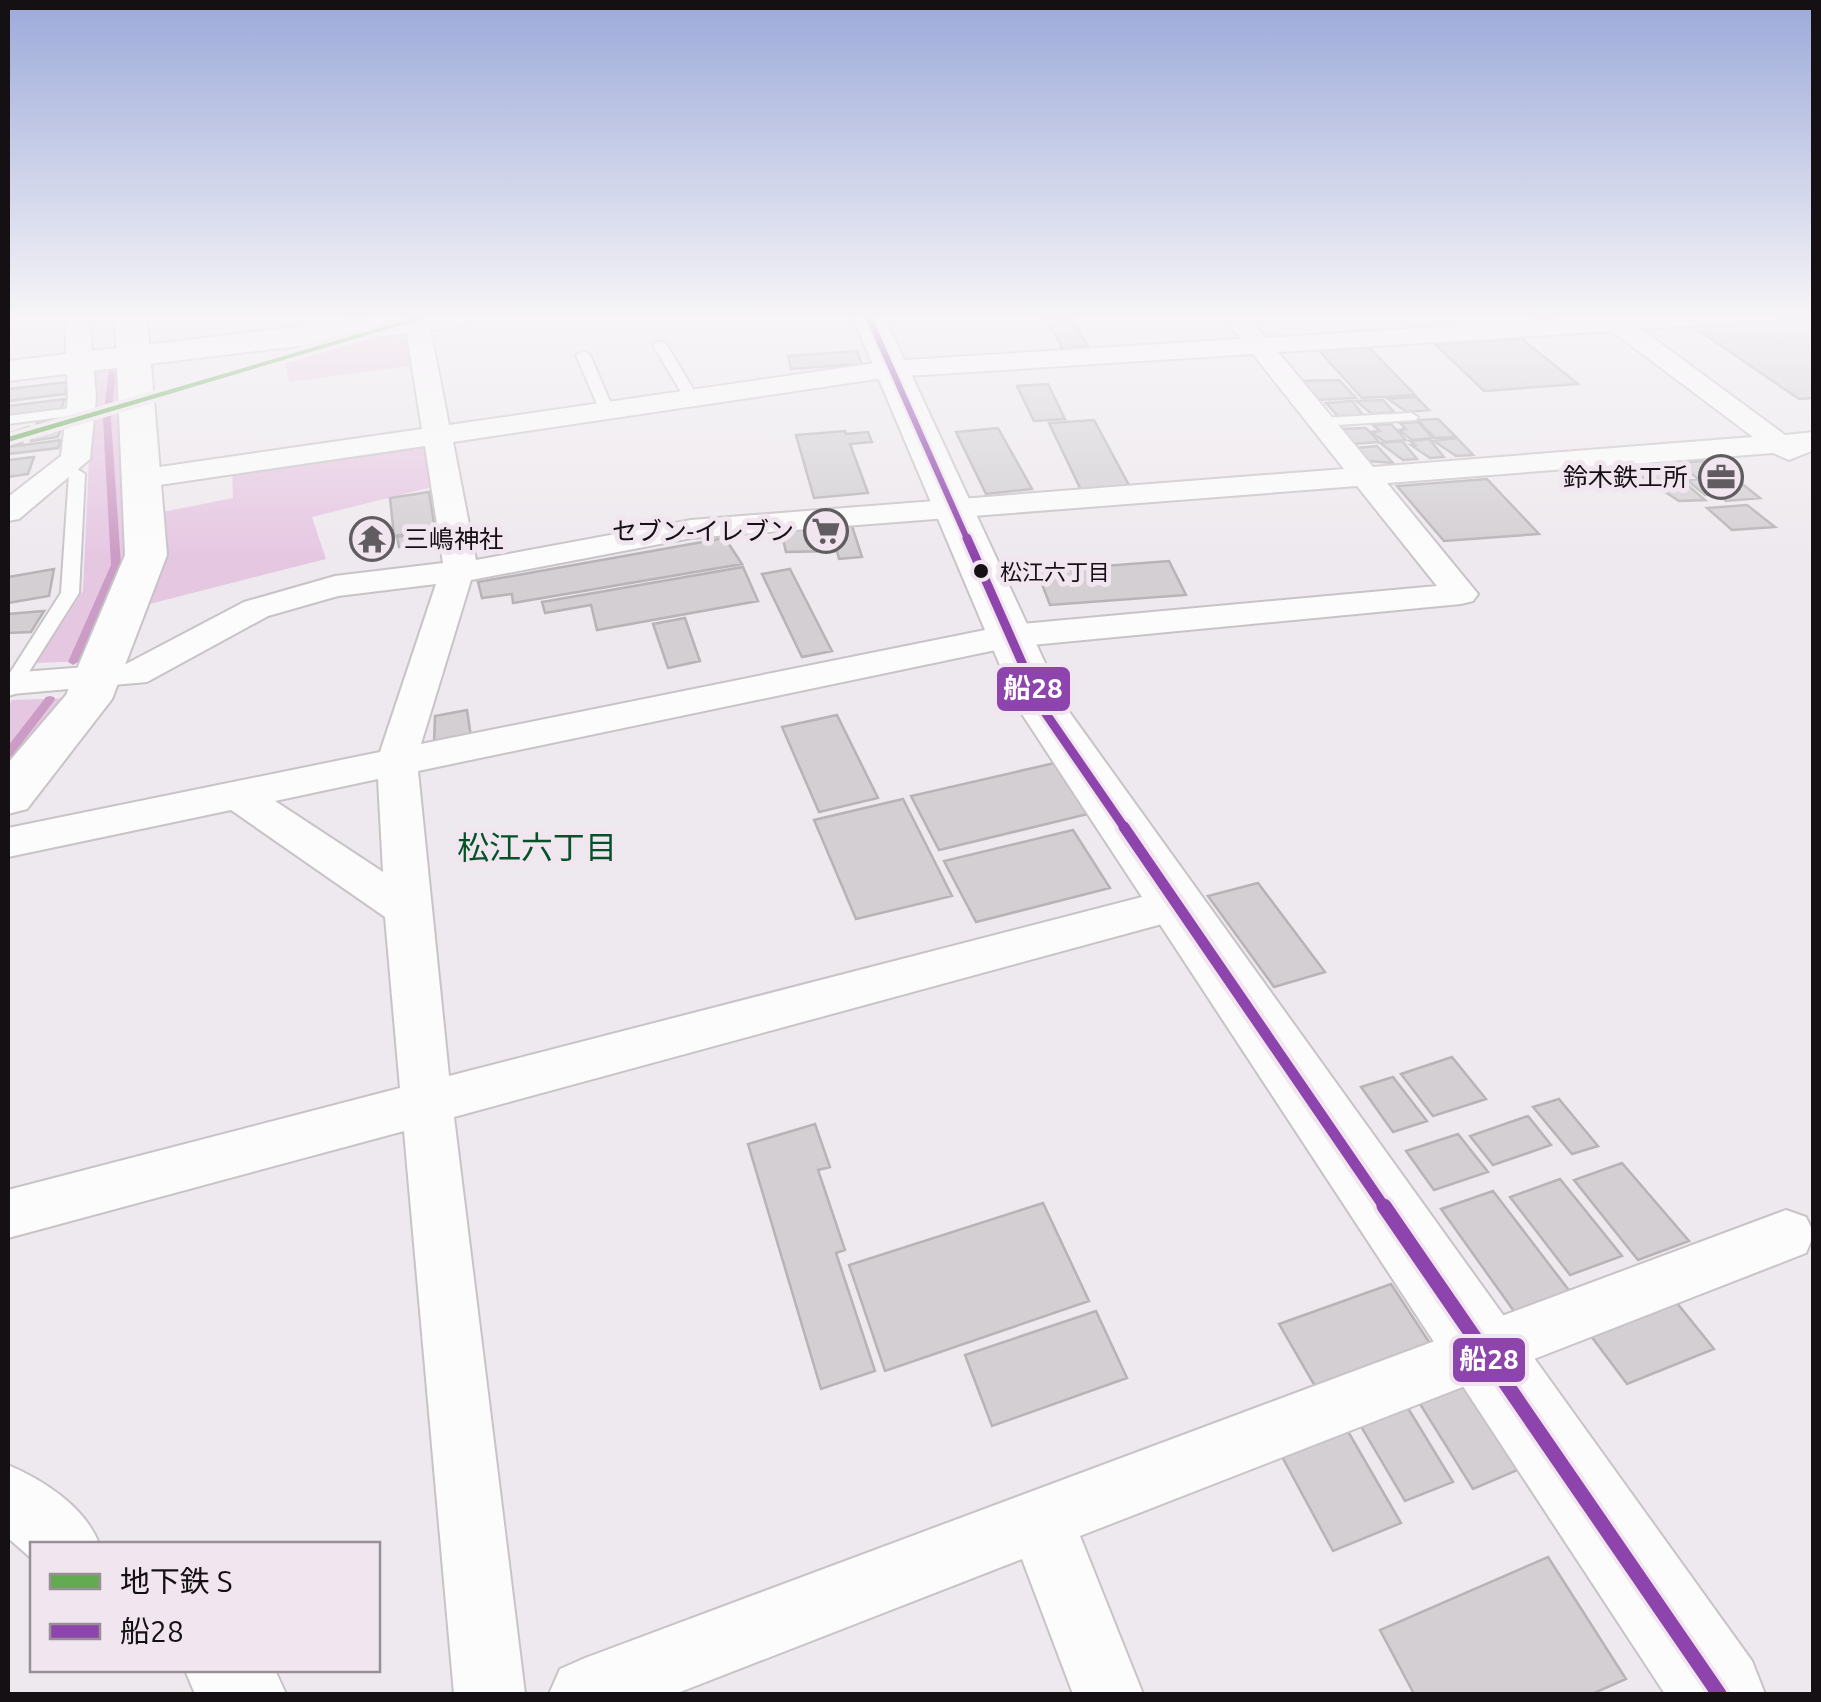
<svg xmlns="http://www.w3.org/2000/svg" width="1821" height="1702" viewBox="0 0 1821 1702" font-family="Ubuntu,'Noto Sans JP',sans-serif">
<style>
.green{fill:#e6c7e2}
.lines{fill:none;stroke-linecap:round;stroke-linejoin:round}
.stream{fill:#cb9cc5;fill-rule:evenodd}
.building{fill:#d3cfd3;stroke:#b7b3b6;stroke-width:2.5}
.service-casing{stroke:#c8c3c7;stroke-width:4}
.minor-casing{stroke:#c8c3c7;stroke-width:4}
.tertiary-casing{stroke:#c8c3c7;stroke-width:4}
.primary-casing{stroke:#c8c3c7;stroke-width:4}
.service{fill:#fcfcfc;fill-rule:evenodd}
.minor{fill:#fcfcfc;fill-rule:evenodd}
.tertiary{fill:#fcfcfc;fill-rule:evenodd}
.primary{fill:#fcfcfc;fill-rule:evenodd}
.bus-1-far3-casing{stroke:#f1e6ef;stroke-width:11}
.bus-1-far2-casing{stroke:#f1e6ef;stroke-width:15}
.bus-1-far1-casing{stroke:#f1e6ef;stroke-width:19}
.bus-1-casing{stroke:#f1e6ef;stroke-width:22}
.bus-1-far3{stroke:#8e44ad;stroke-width:6}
.bus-1-far2{stroke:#8e44ad;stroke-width:9}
.bus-1-far1{stroke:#8e44ad;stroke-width:11}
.bus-1{stroke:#8e44ad;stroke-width:15}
.metro-1-casing{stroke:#f1e6ef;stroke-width:8}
.metro-1{fill:#63aa53;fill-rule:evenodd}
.bus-dot{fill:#141013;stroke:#f1e6ef;stroke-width:4}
.labels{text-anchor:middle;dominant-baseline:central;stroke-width:10;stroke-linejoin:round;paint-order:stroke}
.far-bus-label{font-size:22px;fill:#141013;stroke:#f1e6ef;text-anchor:start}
.far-poi-label{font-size:25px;fill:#141013;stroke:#f1e6ef;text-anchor:end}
.neighbourhood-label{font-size:32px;fill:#045328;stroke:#f1e6ef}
.line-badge{stroke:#f1e6ef;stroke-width:4}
.badge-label{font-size:28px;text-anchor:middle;font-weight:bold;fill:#fff}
</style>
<rect width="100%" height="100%" fill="#eee9ee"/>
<path class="green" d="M413 330 420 365 289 382 282 346Z
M124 369 132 558 90 661 36 663 83 591 93 373Z
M435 439 440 485 312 517 326 559 126 610 143 516 233 498 232 467Z
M73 698 8 778V706L12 700Z"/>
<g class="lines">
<path class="stream" d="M109 370 116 372 111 419 121 565 78 662 73 665 68 662 111 565 103 419Z
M50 696 54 697 55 699 54 701 12 756 8 757V746L46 697Z"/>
</g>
<path class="building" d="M1045 318H1071L1088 346 1063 349Z
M1814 318V398L1799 399 1692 326Z
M1522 339 1578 384 1484 391 1435 344Z
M1366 344 1415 395 1362 398 1316 347Z
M857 351 862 364 791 369 788 356Z
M1339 380 1356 398 1317 400 1303 381Z
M68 382 65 394 8 401V389Z
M1048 384 1065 419 1034 421 1017 386Z
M1416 397 1429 410 1407 412 1388 399Z
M65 399 61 409 8 416V406Z
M1383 400 1394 412 1372 414 1356 401Z
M1352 401 1363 415 1338 416 1326 403Z
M1438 419 1456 437 1435 438 1418 420Z
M56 420 63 422 58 437 31 441 37 423Z
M1094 420 1130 487 1081 490 1049 423Z
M1418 422 1433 438 1412 440 1399 430 1406 429 1400 423Z
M1391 424 1406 440 1385 442 1371 432 1380 431 1373 425Z
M28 427 22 443 8 445V434Z
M998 428 1032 489 986 494 956 432Z
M1366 428 1379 442 1353 444 1341 429Z
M845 431 846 434 868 432 872 442 850 444 868 493 814 498 796 435Z
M1457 438 1473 455 1456 456 1434 441Z
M1429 439 1444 457 1430 458 1411 445H1415L1410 441Z
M61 440 58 448 8 454V447Z
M1402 441 1417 459 1403 460 1380 443Z
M1377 446 1393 463 1368 461 1356 448Z
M34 457 28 474 8 477V460Z
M1712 460 1760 498 1726 501 1718 494 1705 495 1687 480 1698 479 1679 463Z
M1662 463 1705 500 1679 501 1625 466Z
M1487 479 1539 534 1444 541 1397 486Z
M429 492 435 529 394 536 390 498Z
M1747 505 1775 527 1732 530 1707 508Z
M851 523 862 557 839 559 837 551 786 552 781 531Z
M380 529 390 541 360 549 358 535Z
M426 532 428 542 399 547 397 537Z
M725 538 742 564 513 603 512 594 482 598 478 582Z
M1169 561 1186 595 1050 605 1037 571Z
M743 567 758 601 597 630 591 605 545 613 542 602Z
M54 569 49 596 8 603V577Z
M790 569 832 651 802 657 762 574Z
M44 611 31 632 8 633V614Z
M685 618 700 661 668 668 653 624Z
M467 710 471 737 434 744 435 716Z
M837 715 878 798 819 812 782 727Z
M1059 762 1092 813 939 850 911 796Z
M903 799 952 896 856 919 814 820Z
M1073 830 1110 888 976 922 944 861Z
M1258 883 1325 972 1274 987 1208 896Z
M1452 1057 1486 1099 1433 1116 1401 1074Z
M1393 1077 1427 1121 1393 1132 1361 1087Z
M1559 1099 1598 1146 1572 1154 1533 1107Z
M1528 1116 1551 1145 1493 1165 1470 1136Z
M815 1124 830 1167 818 1170 845 1250 836 1253 875 1371 821 1389 748 1144Z
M1458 1134 1488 1172 1434 1190 1406 1151Z
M1622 1163 1689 1241 1638 1260 1574 1180Z
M1560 1179 1622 1256 1570 1275 1510 1197Z
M1493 1191 1571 1293 1516 1314 1441 1209Z
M1043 1203 1089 1301 885 1371 849 1265Z
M1391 1284 1431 1345 1316 1388 1279 1324Z
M1677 1303 1714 1349 1627 1384 1591 1336Z
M1096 1311 1127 1378 992 1426 965 1355Z
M1467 1377 1527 1466 1473 1489 1415 1396Z
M1403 1400 1453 1482 1405 1501 1356 1418Z
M1346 1428 1401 1523 1333 1551 1280 1453Z
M1548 1557 1626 1679 1592 1694H1414L1380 1630Z"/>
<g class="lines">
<g class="service-casing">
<path id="service" d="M655 342H665L699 399 697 402H687L653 345Z
M583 351 590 355 614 411 612 414 600 411 576 355Z
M79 407 86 411 84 414 8 424V416Z
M1411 413 1418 417 1416 420 1321 426 1314 422 1321 418Z
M77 469 85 474 79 593 15 694 8 696V676L61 593 69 474Z"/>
</g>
<g class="minor-casing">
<path id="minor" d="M65 318H89L96 397 90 459 19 519 8 521V497L61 456 68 397Z
M408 318H426L429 323 449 425 890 361 1241 339 1225 318H1250L1266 338 1577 318H1710L1698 325 1641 329 1785 435 1814 432V450L1789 460 1773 453 1387 483 1478 594 1473 601 1461 604 1010 647 418 771 449 1076 1173 889 1189 894 1195 905 1189 916 1173 921 454 1117 525 1694H454L404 1131 8 1238V1190L400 1088 385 917 231 810 8 857V828L380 752 436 584 338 596 268 616 147 682 12 694 8 693V673L126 664 244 602 335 576 443 563 425 446 139 488 124 479 139 470 422 429 405 323ZM1612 331 1753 437 1373 467 1278 352ZM1253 354 1344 469 691 520 476 560 453 442 890 377ZM1357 486 1437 586 1010 625 421 744 471 580 691 538ZM378 779 383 872 275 801Z
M1786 1210 1806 1217 1814 1234 1806 1253 1080 1536 1143 1694H1073L1022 1559 675 1694H549L560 1669 585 1658Z
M8 1465C44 1480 86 1508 99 1544H32V1559L8 1538Z
M185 1670H275L286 1694H195Z"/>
</g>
<g class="tertiary-casing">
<path id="tertiary" d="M115 318H147L167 555 112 699 27 809 8 814V763L66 695 125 555Z
M853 318H885L1065 706 1752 1661 1765 1694H1665L1018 708Z"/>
</g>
<g class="primary-casing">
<path id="primary" d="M373 318H472L456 327 8 381V361Z"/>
</g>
<use href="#service" class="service"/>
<use href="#minor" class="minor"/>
<use href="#tertiary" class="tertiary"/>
<use href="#primary" class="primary"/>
<g class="bus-1-far3-casing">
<path id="bus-1-far3" d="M869 318 968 541"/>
</g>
<g class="bus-1-far2-casing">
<path id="bus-1-far2" d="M967 538 1042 708 1126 830"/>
</g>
<g class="bus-1-far1-casing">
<path id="bus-1-far1" d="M1124 827 1385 1208"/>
</g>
<g class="bus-1-casing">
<path id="bus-1" d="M1384 1206 1719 1694"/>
</g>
<use href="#bus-1-far3" class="bus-1-far3"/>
<use href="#bus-1-far2" class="bus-1-far2"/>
<use href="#bus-1-far1" class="bus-1-far1"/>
<use href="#bus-1" class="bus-1"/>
<g class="metro-1-casing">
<path id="metro-1" d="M413 318H425L8 442V437Z"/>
</g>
<use href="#metro-1" class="metro-1"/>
</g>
<linearGradient id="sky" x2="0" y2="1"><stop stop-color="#9caada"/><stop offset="0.57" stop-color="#f7f5f7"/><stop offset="1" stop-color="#f7f5f7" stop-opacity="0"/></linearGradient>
<rect width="1821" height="557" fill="url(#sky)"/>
<defs>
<g id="office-ring" transform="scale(2.25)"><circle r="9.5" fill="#f1e6ef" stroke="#605c60" stroke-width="1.5"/><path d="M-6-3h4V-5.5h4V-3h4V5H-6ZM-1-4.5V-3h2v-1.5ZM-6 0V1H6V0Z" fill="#605c60"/></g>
<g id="supermarket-ring" transform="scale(2.25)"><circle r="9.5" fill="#f1e6ef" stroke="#605c60" stroke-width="1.5"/><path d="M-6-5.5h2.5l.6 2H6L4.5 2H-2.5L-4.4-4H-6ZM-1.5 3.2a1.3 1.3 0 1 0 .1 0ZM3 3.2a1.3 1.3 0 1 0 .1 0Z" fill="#605c60"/></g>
<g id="temple-ring" transform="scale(2.25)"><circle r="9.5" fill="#f1e6ef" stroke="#605c60" stroke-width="1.5"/><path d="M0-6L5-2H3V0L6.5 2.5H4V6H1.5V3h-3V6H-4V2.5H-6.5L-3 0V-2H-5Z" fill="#605c60"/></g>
</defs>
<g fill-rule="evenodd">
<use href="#office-ring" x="1721" y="477"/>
<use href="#supermarket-ring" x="826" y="531"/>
<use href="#temple-ring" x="372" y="539"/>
</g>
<circle class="bus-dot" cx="981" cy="571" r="9"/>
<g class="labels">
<g class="far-bus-label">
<text x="1000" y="571">松江六丁目</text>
</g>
<g class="far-poi-label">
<text x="1688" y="477">鈴木鉄工所</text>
<text x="794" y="531">セブン-イレブン</text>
<text x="404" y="539" text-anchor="start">三嶋神社</text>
</g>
<g class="neighbourhood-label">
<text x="537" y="847">松江六丁目</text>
</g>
</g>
<g class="line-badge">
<rect x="995" y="665" width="77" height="48" rx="10" fill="#8e44ad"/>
<rect x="1451" y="1336" width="76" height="48" rx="10" fill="#8e44ad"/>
</g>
<g class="badge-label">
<text x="1033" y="698">船28</text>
<text x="1489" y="1369">船28</text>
</g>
<rect width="1821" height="1702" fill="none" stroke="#141013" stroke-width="20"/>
<rect x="30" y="1542" width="350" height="130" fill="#f1e6ef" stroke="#999097" stroke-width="2.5"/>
<rect x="50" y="1574" width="50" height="15" fill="#63aa53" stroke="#999097" stroke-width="2.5"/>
<text x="120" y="1592" font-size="30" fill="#141013">地下鉄 S</text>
<rect x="50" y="1624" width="50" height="15" fill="#8e44ad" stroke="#999097" stroke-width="2.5"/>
<text x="120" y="1642" font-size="30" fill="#141013">船28</text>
</svg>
